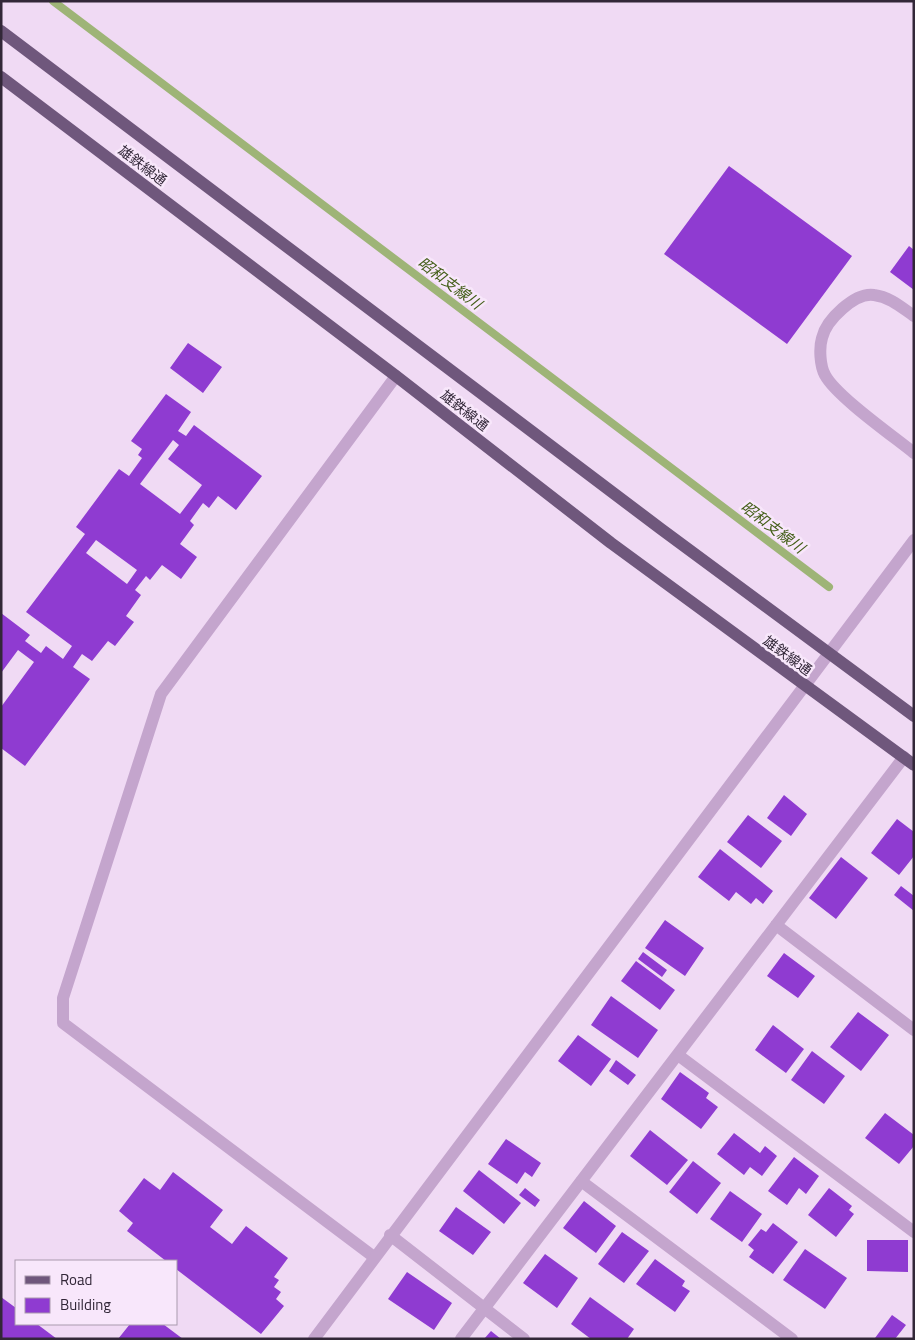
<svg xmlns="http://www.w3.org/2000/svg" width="915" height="1340" viewBox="0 0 915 1340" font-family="'Titillium Web','Noto Sans JP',sans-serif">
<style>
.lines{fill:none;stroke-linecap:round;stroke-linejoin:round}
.stream{stroke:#9eb477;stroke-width:8}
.building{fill:#8f3bd1;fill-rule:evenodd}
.lane{stroke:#c4a5cd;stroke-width:12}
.street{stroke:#c4a5cd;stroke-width:12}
.primary{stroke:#6f577c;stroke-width:12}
.labels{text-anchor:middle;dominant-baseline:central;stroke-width:5;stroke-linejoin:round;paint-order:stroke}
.street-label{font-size:14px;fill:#322738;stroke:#f8e7fb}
.water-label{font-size:15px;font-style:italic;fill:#435e18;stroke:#f8e7fb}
</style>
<rect width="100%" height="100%" fill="#f0daf4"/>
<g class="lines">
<path class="stream" d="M53 1 829 587"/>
</g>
<path class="building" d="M729 166 852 256 787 344 664 254Z
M909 246 914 250V290L890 272Z
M188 343 222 367 203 393 170 368Z
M166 394 191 412 178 431 186 436 194 425 262 476 236 510 218 496 209 508 203 503 190 521 194 525 180 544 197 557 181 579 162 565 150 580 146 576 135 590 141 595 126 616 134 622 115 646 108 641 92 661 82 654 73 667 90 679 25 766 1 748V707L34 662 18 650 1 673V613L30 635 25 641 41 653 46 646 63 659 72 646 26 612 85 534 76 527 119 469 129 476 142 458 138 455 142 449 131 441ZM173 440 179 445 168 459 202 485 180 514 140 484ZM96 540 137 570 127 584 86 553Z
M784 795 807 814 791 836 767 818Z
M748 815 782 841 761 868 727 842Z
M897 819 914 832V856L899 875 871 853Z
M720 849 773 891 763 904 756 898 751 904 736 892 729 901 698 877Z
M841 857 868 878 836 919 809 898Z
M901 886 914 896V911L894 895Z
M665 920 704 948 685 976 645 948Z
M643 952 667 970 662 977 638 959Z
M784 953 815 976 798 998 767 976Z
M636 961 675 990 660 1010 621 981Z
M611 996 658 1030 638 1058 591 1025Z
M858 1012 889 1035 861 1071 830 1047Z
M773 1025 804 1049 786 1073 755 1050Z
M578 1035 611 1059 591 1086 558 1061Z
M812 1051 845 1076 824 1104 791 1080Z
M616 1060 636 1075 628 1085 609 1071Z
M680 1072 709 1093 706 1098 718 1107 701 1129 661 1099Z
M885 1113 914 1135V1146L899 1164 865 1138Z
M650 1130 688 1160 667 1185 630 1156Z
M734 1133 760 1153 765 1146 777 1156 762 1176 750 1167 744 1175 717 1154Z
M506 1139 541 1163 532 1177 525 1172 517 1184 488 1164Z
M794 1157 819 1176 806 1194 799 1188 787 1205 768 1191Z
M693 1161 721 1183 697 1214 669 1192Z
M479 1170 521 1203 504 1224 463 1191Z
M173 1172 223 1210 210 1227 232 1244 246 1226 288 1258 274 1277 279 1280 274 1287 281 1292 276 1299 284 1306 261 1334 176 1269V1261H166L127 1231 133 1223 119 1211 144 1178 160 1190Z
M525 1188 540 1200 535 1207 519 1195Z
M829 1188 852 1206 849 1210 854 1214 836 1237 808 1215Z
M730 1191 762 1214 742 1242 710 1219Z
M584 1201 616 1226 596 1253 563 1228Z
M456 1207 491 1232 473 1255 439 1231Z
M773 1223 798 1242 773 1274 749 1257 754 1250 748 1245 761 1229 766 1232Z
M622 1232 649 1251 624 1283 598 1264Z
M867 1240H908V1272L867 1271Z
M805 1249 847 1278 825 1309 783 1280Z
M545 1254 578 1278 557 1308 523 1283Z
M655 1259 685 1281 682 1286 690 1291 675 1312 636 1284Z
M407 1272 452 1303 434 1330 388 1299Z
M1 1297 16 1308V1324H37L57 1339H1Z
M590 1297 634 1329 627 1339H591L571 1324Z
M892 1315 906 1325 895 1339H877L875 1338Z
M130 1324H163L183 1339H118Z
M491 1331 501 1339H484Z"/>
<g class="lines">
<path class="lane" d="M914 316C901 307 890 297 874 295 855 292 826 320 822 338 819 348 820 366 825 375 836 396 893 436 914 453
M374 1257 63 1023V998L161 694 396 376"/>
<path class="street" d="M776 925 914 1030
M678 1055 914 1232
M581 1181 792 1339
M390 1235 524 1339
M314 1339 914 540
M461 1339 904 757"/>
<path class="primary" d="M1 31 661 529 914 716
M1 77 396 376 611 543 914 765"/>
</g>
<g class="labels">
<g class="street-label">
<text transform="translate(143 165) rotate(37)">雄鉄線通</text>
<text transform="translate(465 410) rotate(38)">雄鉄線通</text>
<text transform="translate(788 655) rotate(36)">雄鉄線通</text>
</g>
<g class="water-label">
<text transform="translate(450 283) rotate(37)">昭和支線川</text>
<text transform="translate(773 527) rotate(37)">昭和支線川</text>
</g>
</g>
<rect width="915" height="1340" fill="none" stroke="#322738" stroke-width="5"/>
<rect x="15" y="1260" width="162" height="65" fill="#f8e7fb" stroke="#a99aad"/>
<rect x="25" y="1276" width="25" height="8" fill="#6f577c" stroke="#a99aad"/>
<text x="60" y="1285" font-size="15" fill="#322738">Road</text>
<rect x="25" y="1298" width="25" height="15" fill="#8f3bd1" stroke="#a99aad"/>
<text x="60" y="1310" font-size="15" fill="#322738">Building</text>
</svg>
